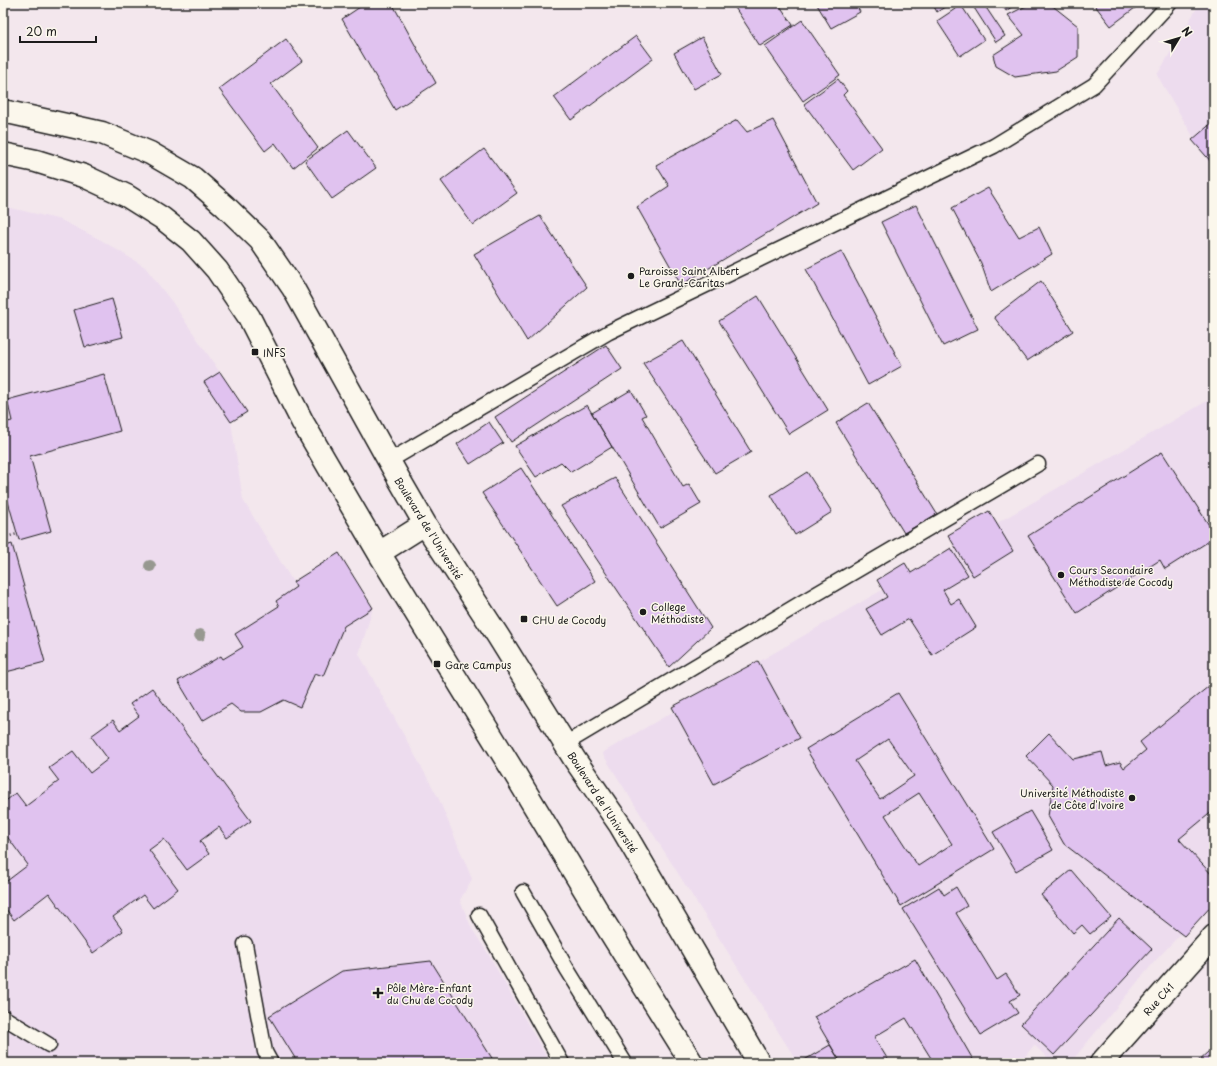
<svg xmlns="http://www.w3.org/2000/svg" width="1217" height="1066" viewBox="0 0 1217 1066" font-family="'Playpen Sans',sans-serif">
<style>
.built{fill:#eddcee}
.building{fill:#e0c2ef;stroke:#1c1c1c;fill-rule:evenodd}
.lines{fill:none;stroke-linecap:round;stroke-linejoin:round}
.service-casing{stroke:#1c1c1c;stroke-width:17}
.minor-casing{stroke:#1c1c1c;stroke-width:25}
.tertiary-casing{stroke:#1c1c1c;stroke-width:25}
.path{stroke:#1c1c1c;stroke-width:2.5;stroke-dasharray:1 3;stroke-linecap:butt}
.service{stroke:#fbf7ec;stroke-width:14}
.minor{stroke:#fbf7ec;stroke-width:22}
.tertiary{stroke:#fbf7ec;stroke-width:22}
.tree{fill:#979890}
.poi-dot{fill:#1c1c1c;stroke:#fbf7ec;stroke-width:1.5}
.labels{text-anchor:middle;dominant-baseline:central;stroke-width:3;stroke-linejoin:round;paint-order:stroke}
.poi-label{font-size:10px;fill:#1c1c1c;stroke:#fbf7ec;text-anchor:start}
.street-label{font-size:10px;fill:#1c1c1c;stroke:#fbf7ec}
</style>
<rect width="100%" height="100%" fill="#f3e7ed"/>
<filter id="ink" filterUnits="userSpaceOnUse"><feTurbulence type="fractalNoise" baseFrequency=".025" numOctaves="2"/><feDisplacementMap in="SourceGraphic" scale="8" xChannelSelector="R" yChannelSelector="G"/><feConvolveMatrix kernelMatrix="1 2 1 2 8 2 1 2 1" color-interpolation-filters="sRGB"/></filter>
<g filter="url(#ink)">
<path class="built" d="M1200 3H1214V172L1157 75Z
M3 206 61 220 101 240 145 267 172 302 247 412 231 422 243 500 293 582 339 553 373 608 359 654 438 797 472 879 460 900 472 929 487 952 550 1063H3Z
M1214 397V899L1155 961 1070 1063H1053L1034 1045 1020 1063H798L602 753Z"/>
<path class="building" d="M366 3H392L436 83 395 110 342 19Z
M732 3H778L793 25 760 46Z
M816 3H855L860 12 831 28Z
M932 3H951L937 12Z
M971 3H983L1005 36 996 42Z
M1001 3H1017L1006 11Z
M1032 3H1049L1078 26V57L1056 71 1015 77 996 66 993 55 1024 35 1008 15Z
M1093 3H1137L1139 5 1111 26Z
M961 5 984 40 960 56 937 21Z
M802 20 840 75 803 101 765 46Z
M636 36 653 59 571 120 554 97Z
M702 37 722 74 694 89 674 53Z
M286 39 302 61 271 84 318 148 293 168 275 143 265 151 219 89Z
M838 79 847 91 843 95 882 148 853 170 804 104Z
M737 120 747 132 773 120 817 203 681 285 637 207 669 186 656 165Z
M1214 121V164H1213L1192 140Z
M348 130 376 168 332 199 305 161Z
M484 149 517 193 473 225 441 181Z
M988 188 1019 237 1039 227 1052 254 991 292 981 263 952 208Z
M916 205 978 329 943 346 881 222Z
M540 216 587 287 527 341 474 254Z
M841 251 902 366 868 385 806 269Z
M1041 281 1073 331 1027 361 994 317Z
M758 296 828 410 789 434 719 321Z
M112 299 123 337 85 347 74 310Z
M683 341 751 452 715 473 643 363Z
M606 345 622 369 511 442 495 417Z
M220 372 247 412 231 422 204 382Z
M104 374 120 431 30 456 51 531 19 540 3 484V423L12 421 7 400Z
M631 390 646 415 642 417 683 487 689 484 701 504 660 528 592 413Z
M868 403 937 514 904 533 836 423Z
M587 405 612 447 571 472 561 462 536 477 515 446Z
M489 422 503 443 470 464 457 444Z
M1162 452 1214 533V538L1165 569 1160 560 1077 613 1028 536Z
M521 468 595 581 557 606 482 493Z
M807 472 832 512 795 535 771 495Z
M615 478 711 628 669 667 561 506Z
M989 511 1013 551 973 576 948 535Z
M12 544 45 662 6 672 3 661V547Z
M951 548 968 575 943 590 951 604 959 599 976 627 932 655 909 619 882 635 866 609 887 597 877 580 905 563 911 573Z
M339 553 373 608 344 626 323 676 315 673 300 707 284 700 261 712H241L231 704 202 721 178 681 221 656 223 659 243 647 235 634 279 606 276 601 296 587 293 582Z
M758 661 800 738 714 784 672 707Z
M1214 682V810L1179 839 1214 877V903L1184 936 1064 844 1048 816 1053 785 1026 756 1049 733 1073 759 1102 752 1106 766 1120 762 1124 768 1146 750 1140 742Z
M152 688 251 821 227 838 219 827 200 841 209 854 187 870 164 839 149 850 178 889 153 908 143 895 113 917 123 931 93 953 49 893 14 920 3 905V884L28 865 3 831V803L16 793 26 806 59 781 49 768 73 751 90 773 108 759 91 736 113 720 120 730 139 716 130 704Z
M898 693 994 849 901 906 806 749ZM888 739 914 776 880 799 855 761ZM919 793 952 844 918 866 885 815Z
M1030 811 1053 850 1016 871 993 832Z
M1071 870 1111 917 1090 934 1082 925 1073 933 1041 895Z
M939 887 944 895 956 887 967 906 956 913 997 980 1006 974 1020 995 1010 1001 1018 1013 981 1035 903 909Z
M1119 918 1152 949 1054 1055 1021 1024Z
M915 959 975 1063H934L906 1018 874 1037 890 1063H841L814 1017Z
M431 961 495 1063H298L269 1016 342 971Z
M830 1045 841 1063H802L801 1062Z
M1209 1051 1214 1056V1063H1196Z"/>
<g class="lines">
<g class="service-casing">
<path id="service" d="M389 461 609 332 994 146 1094 85 1170 3
M565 744 801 603 1038 464
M523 892 567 969 625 1063
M479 915 562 1063
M245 944 265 1052 271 1063
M3 1017 49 1045"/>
</g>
<g class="minor-casing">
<path id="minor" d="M1101 1063 1214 936"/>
</g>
<g class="tertiary-casing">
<path id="tertiary" d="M3 111 102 133 150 153 193 178 225 206 260 240 293 288 399 479 425 524 498 636 575 760 620 825 759 1063
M3 154 36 161 84 176 127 196 162 218 191 241 217 270 249 317 303 423 379 553 515 774 604 922 692 1063
M379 553 425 524"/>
</g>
<path class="path" d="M3 538 17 534"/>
<use href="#service" class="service"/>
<use href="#minor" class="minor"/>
<use href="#tertiary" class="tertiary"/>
</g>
<g class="tree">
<circle cx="150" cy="566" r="6"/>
<circle cx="200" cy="635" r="6"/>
</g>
</g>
<g class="poi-dot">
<circle cx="631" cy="276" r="4"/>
<rect x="251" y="348" width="8" height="8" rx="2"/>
<circle cx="1061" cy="575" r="4"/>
<circle cx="643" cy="612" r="4"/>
<rect x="520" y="615" width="8" height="8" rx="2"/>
<rect x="433" y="660" width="8" height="8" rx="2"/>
<circle cx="1132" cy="798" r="4"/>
<path d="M376 987h4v4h4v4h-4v4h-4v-4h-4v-4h4z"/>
</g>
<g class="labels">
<g class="poi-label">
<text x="639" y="270">Paroisse Saint Albert<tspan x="639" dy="12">Le Grand-Caritas</tspan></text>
<text x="263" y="352">INFS</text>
<text x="1069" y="569">Cours Secondaire<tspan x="1069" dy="12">Méthodiste de Cocody</tspan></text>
<text x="651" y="606">College<tspan x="651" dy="12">Méthodiste</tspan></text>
<text x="532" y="619">CHU de Cocody</text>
<text x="445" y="664">Gare Campus</text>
<text x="1124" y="792" text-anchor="end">Université Méthodiste<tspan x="1124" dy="12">de Côte d'Ivoire</tspan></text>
<text x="387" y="987">Pôle Mère-Enfant<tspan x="387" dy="12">du Chu de Cocody</tspan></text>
</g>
<g class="street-label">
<text transform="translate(429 528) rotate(58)">Boulevard de l'Université</text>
<text transform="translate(603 802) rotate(57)">Boulevard de l'Université</text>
<text transform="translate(1158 999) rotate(-48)">Rue C41</text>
</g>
</g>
<rect width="1217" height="1066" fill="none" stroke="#fbf7ec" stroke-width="16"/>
<rect x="8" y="8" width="1201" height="1050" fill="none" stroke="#1c1c1c" stroke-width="1.5" filter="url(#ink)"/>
<g transform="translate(1179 38) rotate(52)" stroke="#fbf7ec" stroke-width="3" paint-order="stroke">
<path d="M0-3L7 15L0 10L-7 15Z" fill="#1c1c1c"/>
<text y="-6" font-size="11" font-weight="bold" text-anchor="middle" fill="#1c1c1c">N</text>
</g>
<path d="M20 36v6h76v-6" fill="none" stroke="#1c1c1c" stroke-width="2"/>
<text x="26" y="36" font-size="12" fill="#1c1c1c" stroke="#fbf7ec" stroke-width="3" paint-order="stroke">20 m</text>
</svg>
